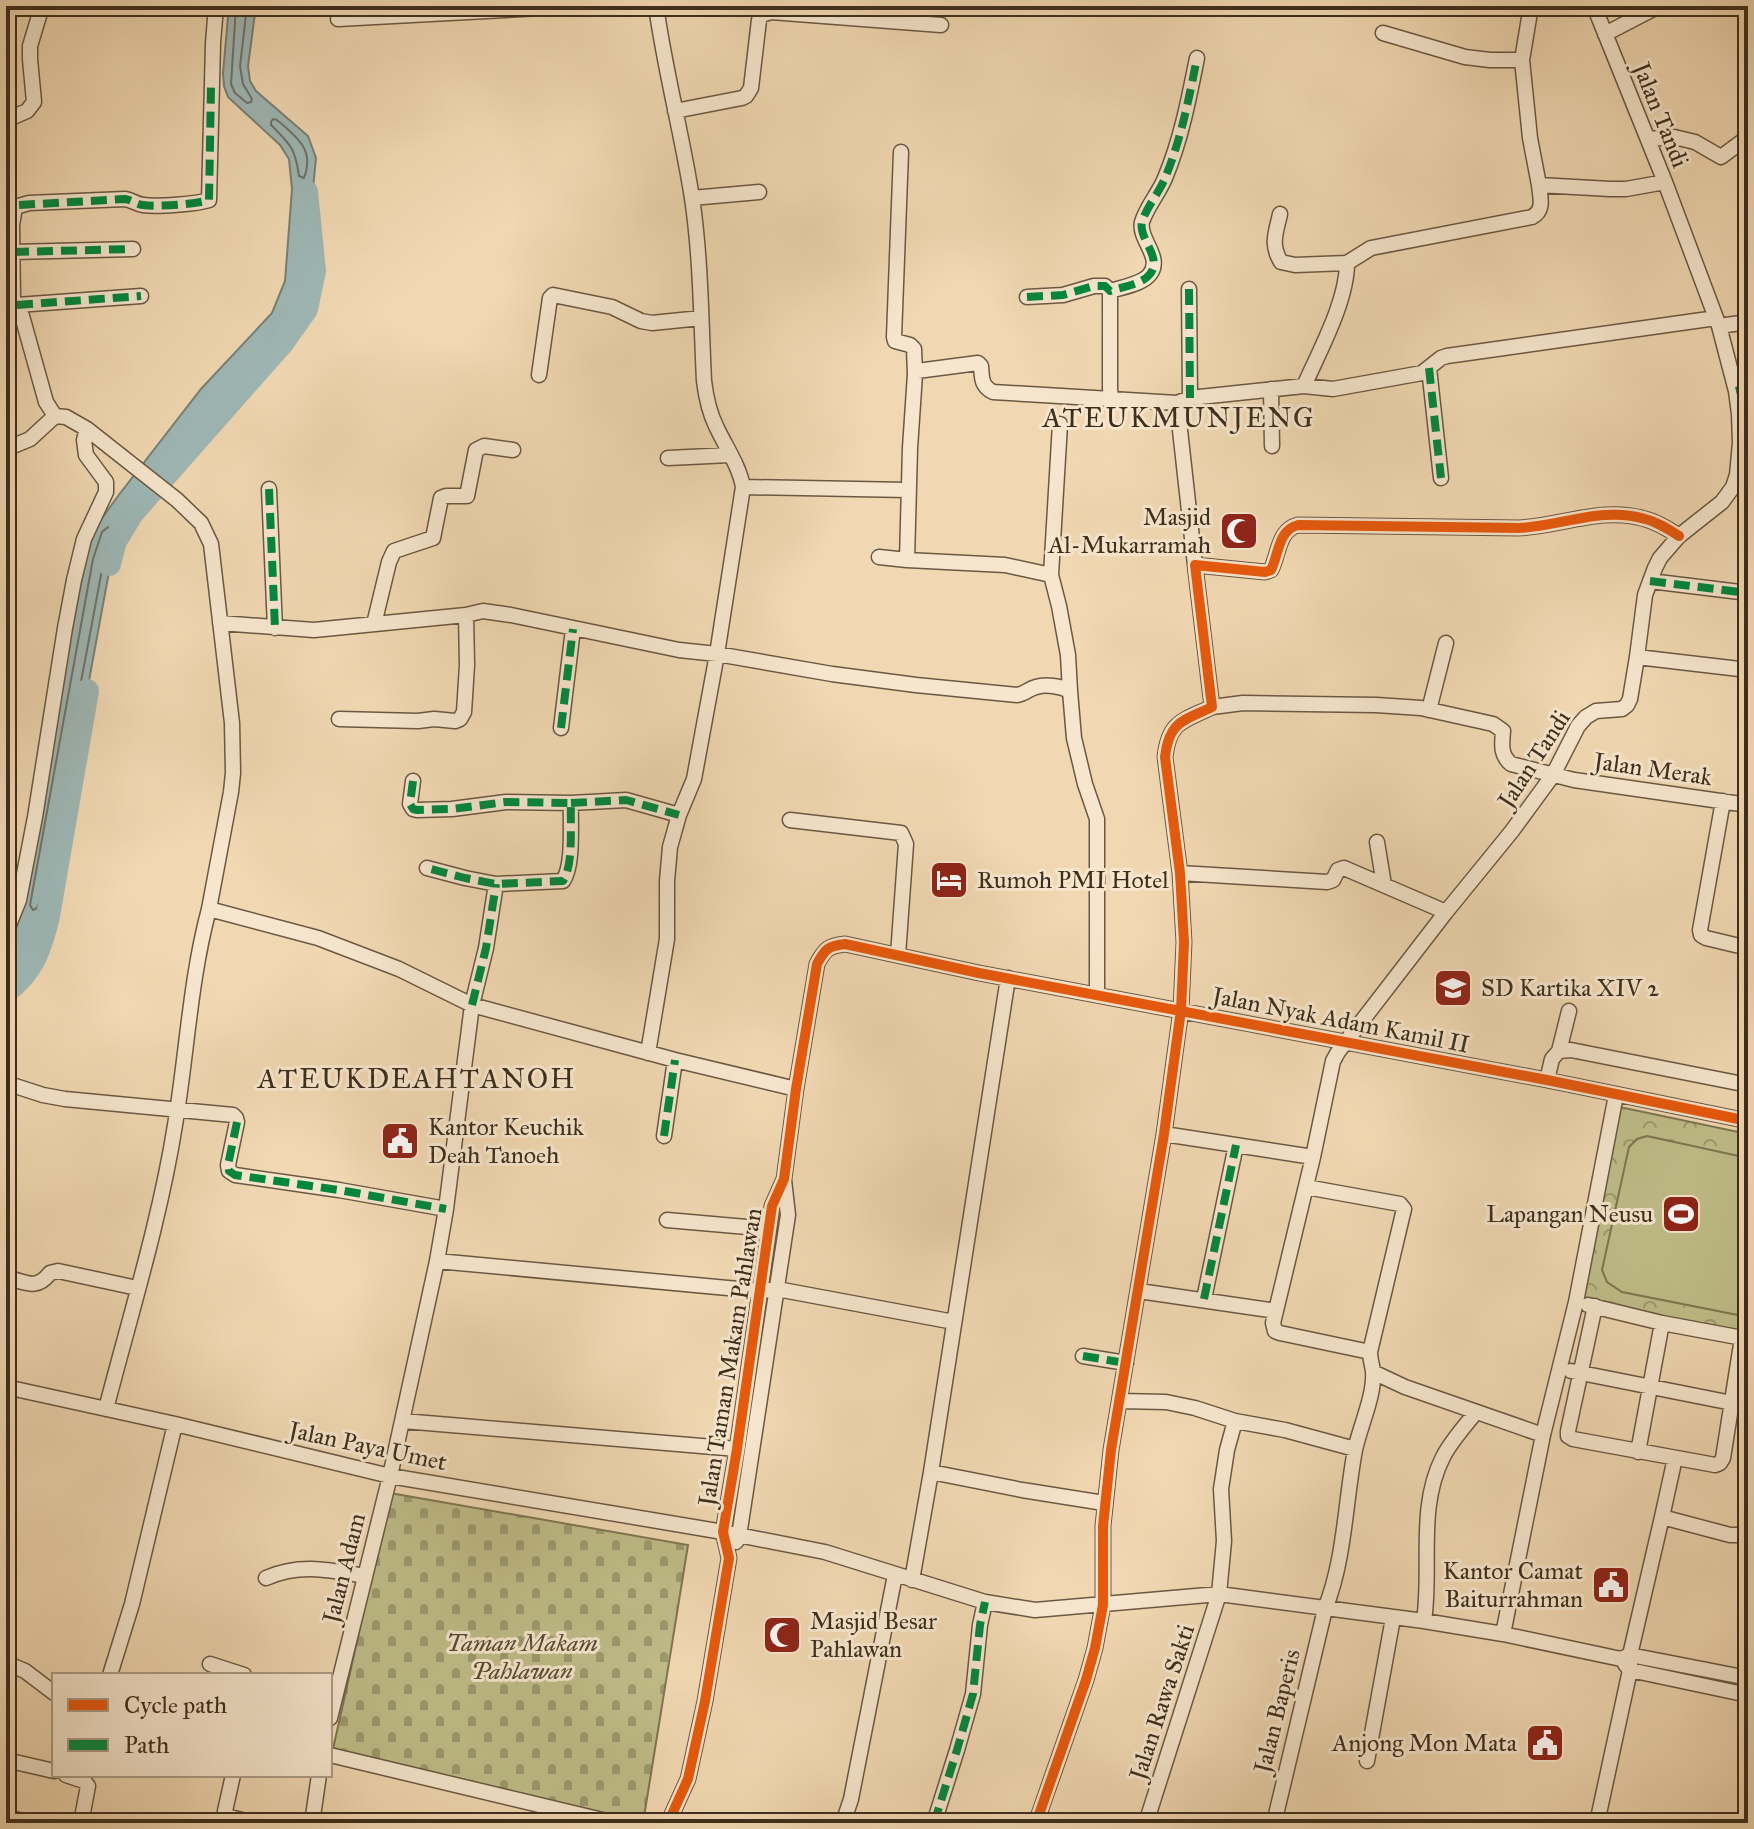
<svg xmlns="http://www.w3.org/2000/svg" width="1754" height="1829" viewBox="0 0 1754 1829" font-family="'IM FELL Great Primer',serif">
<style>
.cemetery{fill:url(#cemetery-stones);stroke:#7e7652;stroke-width:2}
.park{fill:url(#park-crowns);stroke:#7e7652;stroke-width:2}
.garden{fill:#bfbd89;stroke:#7e7652;stroke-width:2}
.water{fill:#9eb8b6;stroke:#788178;stroke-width:2}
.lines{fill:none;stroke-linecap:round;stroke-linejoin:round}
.shore{stroke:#6e7369;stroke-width:2}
.river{stroke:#9eb8b6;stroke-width:24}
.minor-casing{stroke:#6b5842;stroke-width:17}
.minor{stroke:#f6e6cd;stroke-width:14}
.quiet{stroke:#00873e;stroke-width:8;stroke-dasharray:16 8;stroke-linecap:butt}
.cycleway-casing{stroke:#f6e6cd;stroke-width:15}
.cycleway{stroke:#e8590c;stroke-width:10}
.labels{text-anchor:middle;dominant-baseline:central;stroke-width:6;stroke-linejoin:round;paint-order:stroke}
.street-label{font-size:24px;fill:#3e2e1c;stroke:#f6e6cd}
.poi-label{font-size:24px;fill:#3e2e1c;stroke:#f6e6cd;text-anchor:end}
.park-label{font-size:24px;font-style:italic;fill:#584b32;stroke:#f6e6cd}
.quarter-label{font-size:28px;letter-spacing:2px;fill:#3e2e1c;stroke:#f6e6cd}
</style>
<defs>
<pattern id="cemetery-stones" width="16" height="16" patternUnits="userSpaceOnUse" patternTransform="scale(2)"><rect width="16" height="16" fill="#bfbd89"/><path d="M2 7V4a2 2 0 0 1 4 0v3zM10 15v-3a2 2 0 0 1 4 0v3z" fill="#9d9a6f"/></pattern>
<pattern id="park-crowns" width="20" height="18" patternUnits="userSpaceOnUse" patternTransform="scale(2)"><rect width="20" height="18" fill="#bfbd89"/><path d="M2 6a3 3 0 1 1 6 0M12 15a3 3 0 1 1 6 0" fill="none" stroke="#9d9a6f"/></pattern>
</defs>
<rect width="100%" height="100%" fill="#f1d8b2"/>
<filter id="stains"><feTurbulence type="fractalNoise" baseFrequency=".0025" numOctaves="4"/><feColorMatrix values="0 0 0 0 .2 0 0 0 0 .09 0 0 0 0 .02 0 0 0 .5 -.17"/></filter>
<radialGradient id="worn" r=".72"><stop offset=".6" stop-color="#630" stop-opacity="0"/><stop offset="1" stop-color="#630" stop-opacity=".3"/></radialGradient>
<path class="cemetery" d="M390 1493 688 1545 643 1823 331 1758Z"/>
<path class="park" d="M1615 1106 1748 1134V1343L1572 1301Z"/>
<path class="garden" d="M1647 1136 1748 1158V1317L1622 1292 1607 1282 1602 1270 1629 1147 1637 1139Z"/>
<path class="water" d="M229 6H256L248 66 250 81 256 91 308 136 316 158 302 301 190 439 120 533 111 561 48 903 32 951 6 987V951L12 944 23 902 85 557 95 528 118 496 201 389 272 313 285 281 292 189 289 159 280 145 228 97 224 86 223 73Z"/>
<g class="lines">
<path class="shore" d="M236 6 231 84 235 93 247 103 251 102 252 99 243 84 240 66 247 6
M273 119 277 120C297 137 315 150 304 178L299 176C295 148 291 145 271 125V122Z
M108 527 111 532 104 559 40 901 37 908 33 910 30 905 93 559 102 532Z"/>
<path class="river" d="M109 564 115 541 132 513 282 343 306 309 314 271 306 192
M6 991C33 972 41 946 48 916L87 691"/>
<g class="minor-casing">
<path id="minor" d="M1531 6 1522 60 1530 138 1539 185 1610 189H1626L1665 182
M338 19 579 6
M1383 33 1465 57 1490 60H1522
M1605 34 1659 6
M675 111 742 98 746 96 751 88 759 20 761 15 771 12 941 25
M6 120 27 111 34 102 30 59V46L42 6
M1648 139 1674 137 1695 142 1721 157 1748 137
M901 152 894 337 895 341 910 345 914 349 915 374
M692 198 759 192
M1280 214C1276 233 1270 244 1281 262L1295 265 1347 263
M13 252 133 249
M1189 289 1190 398
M1110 291V388L1111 399 1177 403
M6 297 17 305 22 316 46 402 55 416
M1027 297 1063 295 1094 286H1105L1110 291C1122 287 1143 284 1150 274 1163 257 1138 239 1142 222 1147 206 1159 193 1165 178 1181 140 1189 98 1197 58
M13 301 12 225 15 207 29 203 125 199C132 200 136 204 143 205 157 207 197 204 209 200L213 43 216 6
M17 305 141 296
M1719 326 1748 322
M1429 368 1441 478
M539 375 550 298 553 295 612 307 641 321 652 323 701 318
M1304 386C1320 350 1347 301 1347 263L1371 248 1532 217C1545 210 1540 197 1539 185
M1271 389 1272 446
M6 449 30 439 55 416 66 417 87 429 177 500 201 523 211 544 232 723 233 773 231 792 209 909 318 938 399 969 472 1005 675 1060 796 1089
M668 458 730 455
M743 487 908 490
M269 489 275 628
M879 557 907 560 1005 565 1051 575
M907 560 910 448 915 374 917 371 978 363 981 366C982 378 981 386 993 392L1111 399
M1195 565 1177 403 1190 398 1304 386 1333 389 1422 373 1441 358 1447 356 1716 318
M1650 581 1748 593
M466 615 483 611 511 615 679 650 717 654 832 674 916 685 1017 695C1025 694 1028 689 1036 687 1046 684 1060 686 1070 691L1068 655 1059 606 1051 575 1060 424
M220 623 314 630 466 615 467 665 464 712 460 719 455 721 434 719 418 721 339 719
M374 624 389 562 394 551 433 538 441 498 446 496H467L476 450 484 446 513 450
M1637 657 1748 670
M1070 691 1074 738 1085 784 1097 819V994
M1212 707 1243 703 1376 705 1421 708 1493 724 1503 731C1502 744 1500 755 1511 764L1574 780 1748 805
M1429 710 1446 643
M561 728 573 629
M413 781 410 804 413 809 417 810 452 809 506 802 571 803C570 823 574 865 563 881L496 884 465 878 427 868
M1723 801 1700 930 1701 935 1706 938 1748 948
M571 803 626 800 679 815
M790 820 901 833 906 844 898 955
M1377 842 1384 885
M1180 873 1327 882 1333 880 1338 870 1344 868 1446 912
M6 932 19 900 35 817 65 628 74 580 84 539 106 492V482L86 455 84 440 87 429
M1559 1051 1569 1011
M648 1053 667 939V881L670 847 679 815 694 779 717 654 743 487C739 465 725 446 716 426 709 412 706 397 704 381 701 320 701 259 692 198 682 134 665 71 656 6
M1547 1080 1552 1059 1559 1051 1571 1050 1748 1085
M6 1083 43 1095 65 1099 233 1115 236 1118 237 1122 228 1165 229 1171 235 1175 339 1190 446 1209
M1164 1134 1313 1157
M664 1136 675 1060
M667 1220 769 1229
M437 1261 446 1209 472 1005 486 948 496 884
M6 1277C26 1282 36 1291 50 1273L58 1271 137 1288
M1139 1291 1276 1311
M1204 1299 1236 1145
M1588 1305 1662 1323 1748 1339
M1595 1306 1568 1431V1436L1573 1439 1715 1465 1720 1463 1723 1458 1742 1338
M1370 1352 1280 1333 1275 1331 1273 1323 1313 1157 1333 1061 1338 1052 1446 912 1512 831 1553 775 1578 726 1586 717 1596 711 1622 709 1627 705 1630 699 1637 657 1645 595 1655 568 1660 558 1679 536 1722 502 1733 487 1737 475 1740 443 1739 414 1736 391 1719 326 1665 182 1594 6
M1083 1356 1126 1363
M1571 1371 1732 1403
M1373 1372 1405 1387 1543 1435
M6 1387 175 1424 390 1476 723 1532 825 1552 985 1602 1035 1610 1219 1594 1424 1621 1503 1634 1621 1659 1630 1655 1748 1678
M1120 1401 1166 1402 1195 1408 1235 1421 1285 1430 1355 1449
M106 1409C130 1316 160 1220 175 1125 187 1053 190 980 209 909
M403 1421 737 1449
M1638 1452 1662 1323
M931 1472 1022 1490 1104 1503
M1662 1517 1675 1458
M736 1542 739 1536 788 1215 784 1180
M266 1578C300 1563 330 1570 364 1576
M912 1580 931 1472 1008 978
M1424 1621C1432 1566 1417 1508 1443 1457 1451 1441 1465 1426 1476 1412
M1503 1634 1543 1435 1576 1302 1616 1095
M6 1663 25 1671 54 1693
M210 1664 244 1675
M1625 1664 1630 1670 1748 1695
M110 1675 132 1604 175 1424
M330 1718 390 1476 437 1261 760 1291 777 1289 954 1322
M330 1755 615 1823
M6 1760 54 1771
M1367 1761 1393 1618
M66 1775 84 1781 88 1786 81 1823
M233 1775 225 1811 226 1816 253 1823
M6 1818 35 1823
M312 1823 319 1775
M668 1823 688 1779 705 1701 729 1558 723 1532 737 1449 772 1206 784 1179 796 1089 817 964C825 949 828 946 845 944L979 973 1547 1080 1748 1121
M843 1823 851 1799 895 1575
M934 1823 957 1750 973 1694 980 1625 985 1602
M1036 1823 1086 1680 1095 1648 1103 1605V1526L1111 1450 1164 1134 1181 1010 1184 942 1180 873 1165 757C1169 721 1183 721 1212 707L1195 565 1265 572 1271 570C1279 554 1278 530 1298 525L1519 528C1561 526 1604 506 1645 519 1657 522 1668 529 1679 536
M1146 1823 1219 1594 1224 1541 1221 1489 1227 1450 1235 1421
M1274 1823 1325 1609C1345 1559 1345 1503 1355 1450 1360 1426 1375 1395 1373 1371 1372 1364 1370 1359 1370 1352L1404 1209 1400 1204 1306 1187
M1597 1823 1630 1670V1655L1662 1517 1730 1535H1748"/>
</g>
<use href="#minor" class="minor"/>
<path class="quiet" d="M19 205 125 199C132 200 136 204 143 205 157 207 197 204 209 200L211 86
M13 252 133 249
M1189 289 1190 398
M1027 297 1063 295 1094 286H1105L1110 291C1122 287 1143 284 1150 274 1163 257 1138 239 1142 222 1147 206 1159 193 1165 178 1181 140 1189 98 1197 58
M17 305 141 296
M1429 368 1441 478
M1736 391 1748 388
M269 489 275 628
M1650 581 1748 593
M561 728 573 629
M413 781 410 804 413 809 417 810 452 809 506 802 571 803C570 823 574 865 563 881L496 884 465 878 427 868
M571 803 626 800 679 815
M472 1005 486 948 496 884
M237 1122 228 1165 229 1171 235 1175 339 1190 446 1209
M664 1136 675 1060
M1204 1299 1236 1145
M1083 1356 1126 1363
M934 1823 957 1750 973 1694 980 1625 985 1602"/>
<g class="cycleway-casing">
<path id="cycleway" d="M668 1823 688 1779 705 1701 729 1558 723 1532 737 1449 772 1206 784 1179 796 1089 817 964C825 949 828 946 845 944L979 973 1547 1080 1748 1121
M1036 1823 1086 1680 1095 1648 1103 1605V1526L1111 1450 1164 1134 1181 1010 1184 942 1180 873 1165 757C1169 721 1183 721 1212 707L1195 565 1265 572 1271 570C1279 554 1278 530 1298 525L1519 528C1561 526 1604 506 1645 519 1657 522 1668 529 1679 536"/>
</g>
<use href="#cycleway" class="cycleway"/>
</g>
<defs>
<g id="mosque-square" transform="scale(2)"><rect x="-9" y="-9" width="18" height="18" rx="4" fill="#8f2418" stroke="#f6e6cd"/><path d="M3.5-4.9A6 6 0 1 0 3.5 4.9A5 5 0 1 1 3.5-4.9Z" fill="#fff"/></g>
<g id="hotel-square" transform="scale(2)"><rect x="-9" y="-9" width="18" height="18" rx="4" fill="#8f2418" stroke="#f6e6cd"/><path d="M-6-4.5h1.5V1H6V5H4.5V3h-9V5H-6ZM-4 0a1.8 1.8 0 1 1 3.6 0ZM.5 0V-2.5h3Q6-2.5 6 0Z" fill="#fff"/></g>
<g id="school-square" transform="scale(2)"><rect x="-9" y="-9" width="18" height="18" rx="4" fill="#8f2418" stroke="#f6e6cd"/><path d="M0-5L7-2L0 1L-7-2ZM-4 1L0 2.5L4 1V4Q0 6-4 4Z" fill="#fff"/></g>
<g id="civic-square" transform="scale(2)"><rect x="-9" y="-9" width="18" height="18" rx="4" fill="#8f2418" stroke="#f6e6cd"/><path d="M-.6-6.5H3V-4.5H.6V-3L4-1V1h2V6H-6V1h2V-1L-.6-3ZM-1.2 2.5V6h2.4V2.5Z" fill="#fff"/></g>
<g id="stadium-square" transform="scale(2)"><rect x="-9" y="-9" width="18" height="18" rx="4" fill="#8f2418" stroke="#f6e6cd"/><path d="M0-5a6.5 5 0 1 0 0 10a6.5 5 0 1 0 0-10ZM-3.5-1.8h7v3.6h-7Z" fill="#fff"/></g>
</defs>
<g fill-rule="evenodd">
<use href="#mosque-square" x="1239" y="531"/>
<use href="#hotel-square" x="949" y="880"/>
<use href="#school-square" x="1453" y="988"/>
<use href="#civic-square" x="400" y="1141"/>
<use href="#stadium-square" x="1681" y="1214"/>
<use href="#civic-square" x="1611" y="1585"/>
<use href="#mosque-square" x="782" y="1635"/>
<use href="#civic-square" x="1545" y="1743"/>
</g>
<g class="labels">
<g class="street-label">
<text transform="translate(1661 115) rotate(68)">Jalan Tandi</text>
<text transform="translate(1534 759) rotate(-57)">Jalan Tandi</text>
<text transform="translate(1653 769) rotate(8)">Jalan Merak</text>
<text transform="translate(1341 1020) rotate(11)">Jalan Nyak Adam Kamil II</text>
<text transform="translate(730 1357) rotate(-81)">Jalan Taman Makam Pahlawan</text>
<text transform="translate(368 1446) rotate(12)">Jalan Paya Umet</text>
<text transform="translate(344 1568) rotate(-76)">Jalan Adam</text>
<text transform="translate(1162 1702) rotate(-72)">Jalan Rawa Sakti</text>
<text transform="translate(1277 1711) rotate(-76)">Jalan Baperis</text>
</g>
<g class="poi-label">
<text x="1211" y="517">Masjid<tspan x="1211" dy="28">Al-Mukarramah</tspan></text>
<text x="977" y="880" text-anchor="start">Rumoh PMI Hotel</text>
<text x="1481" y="988" text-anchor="start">SD Kartika XIV 2</text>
<text x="428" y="1127" text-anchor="start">Kantor Keuchik<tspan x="428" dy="28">Deah Tanoeh</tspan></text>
<text x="1653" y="1214">Lapangan Neusu</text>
<text x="1583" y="1571">Kantor Camat<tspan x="1583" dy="28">Baiturrahman</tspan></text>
<text x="810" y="1621" text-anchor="start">Masjid Besar<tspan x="810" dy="28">Pahlawan</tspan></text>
<text x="1517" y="1743">Anjong Mon Mata</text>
</g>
<g class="park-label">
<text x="522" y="1643">Taman Makam<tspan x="522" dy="28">Pahlawan</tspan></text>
</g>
<g class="quarter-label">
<text x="1179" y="417">ATEUKMUNJENG</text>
<text x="417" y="1078">ATEUKDEAHTANOH</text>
</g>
</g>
<rect width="1754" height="1829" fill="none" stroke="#f1d8b2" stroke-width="32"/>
<rect x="8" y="8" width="1738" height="1813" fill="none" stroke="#3e2e1c" stroke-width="4"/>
<rect x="16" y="16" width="1722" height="1797" fill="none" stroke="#3e2e1c" stroke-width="2"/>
<rect x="52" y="1673" width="280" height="104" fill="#f6e6cd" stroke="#ac9c86" stroke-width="2"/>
<rect x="68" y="1699" width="40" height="12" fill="#e8590c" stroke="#ac9c86" stroke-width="2"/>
<text x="124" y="1713" font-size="24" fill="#3e2e1c">Cycle path</text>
<rect x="68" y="1739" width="40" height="12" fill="#00873e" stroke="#ac9c86" stroke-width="2"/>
<text x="124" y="1753" font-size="24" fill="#3e2e1c">Path</text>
<rect width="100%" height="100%" filter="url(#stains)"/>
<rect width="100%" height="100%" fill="url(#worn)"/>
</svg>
